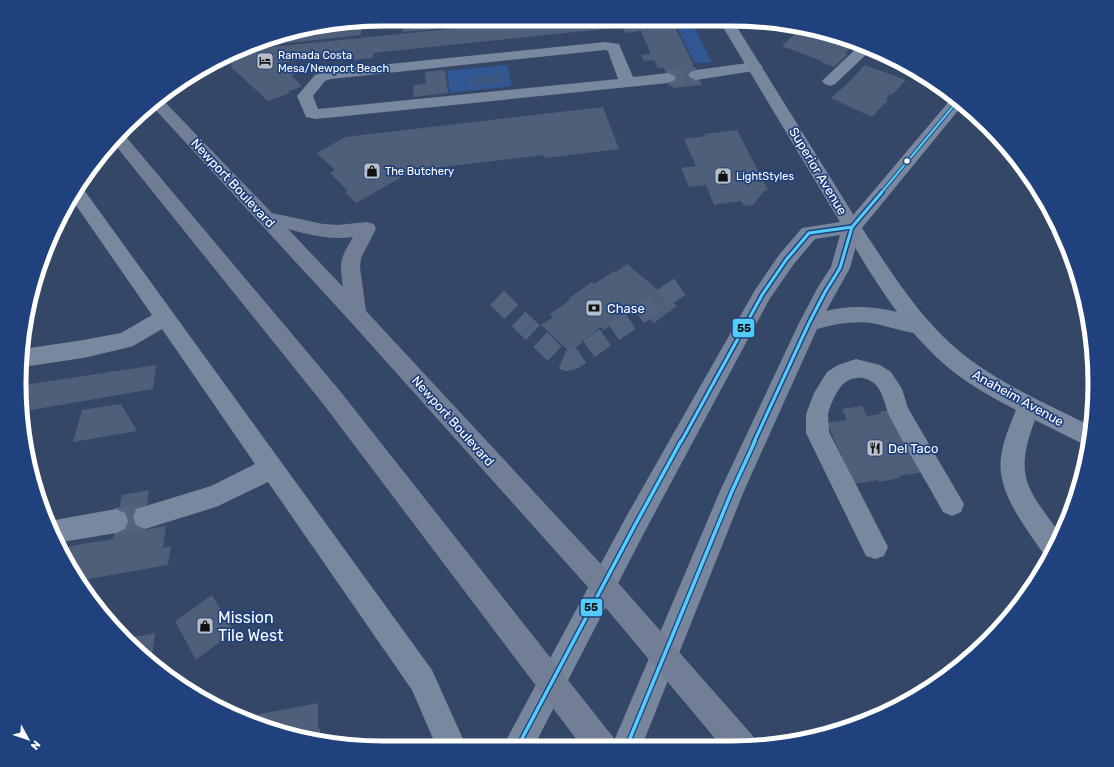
<svg xmlns="http://www.w3.org/2000/svg" width="1114" height="767" viewBox="0 0 1114 767" font-family="Rubik,sans-serif">
<style>
.green{fill:#325795}
.water{fill:#3e5783}
.building{fill:#505f79}
.lines{fill:none;stroke-linecap:round;stroke-linejoin:round}
.minor-tunnel-far2{stroke:#53637e;stroke-width:16;stroke-dasharray:16 8;stroke-linecap:butt}
.minor-tunnel-far1{stroke:#53637e;stroke-width:20;stroke-dasharray:20 10;stroke-linecap:butt}
.minor-tunnel{stroke:#53637e;stroke-width:26;stroke-dasharray:26 14;stroke-linecap:butt}
.minor{fill:#79889e;fill-rule:evenodd}
.major{fill:#78869d;fill-rule:evenodd}
.highway{fill:#717e96;fill-rule:evenodd}
.bus-1-far2-casing{stroke:#1f417d;stroke-width:4}
.bus-1-far1-casing{stroke:#1f417d;stroke-width:6}
.bus-1-casing{stroke:#1f417d;stroke-width:6}
.bus-1-far2{stroke:#53ccfa;stroke-width:2}
.bus-1-far1{stroke:#53ccfa;stroke-width:3}
.bus-1{stroke:#53ccfa;stroke-width:3.5}
.bus-dot{fill:#fff;stroke:#1f417d;stroke-width:1.5}
.labels{text-anchor:middle;dominant-baseline:central;stroke-width:3.5;stroke-linejoin:round;paint-order:stroke}
.far-poi-label{font-size:11px;fill:#fff;stroke:#1f417d;text-anchor:start}
.street-label{font-size:13px;fill:#fff;stroke:#1f417d}
.poi-label{font-size:13px;fill:#fff;stroke:#1f417d;text-anchor:start}
.near-poi-label{font-size:16px;fill:#fff;stroke:#1f417d;text-anchor:start}
.rim{fill:none;stroke:#fff;stroke-width:5}
.line-badge{stroke:#1f417d;stroke-width:1.5}
.pale-badge-label{font-size:11px;text-anchor:middle;font-weight:bold;fill:#111}
</style>
<rect width="100%" height="100%" fill="#354767"/>
<path class="green" d="M673 19H693L697 26 694 27 712 62 695 63Z
M507 65 512 86 450 93 447 71Z"/>
<path class="water" d="M503 73 505 83 469 87 468 77Z"/>
<path class="building" d="M402 19H434L436 29 403 32Z
M484 19H528V20L485 24Z
M548 19H671L694 65H692L702 85 673 88 664 68H658L654 60 644 61 641 55 651 54 641 31 625 33 623 27 373 53V58L354 60V55L276 63 285 70 294 66 300 72 291 75 302 86 288 92 290 93 268 101 231 67 233 57 251 49Z
M361 22V35L261 46 289 31Z
M803 29 851 48 845 53 848 54 834 67 821 62 822 61 782 46 797 32 799 33Z
M877 52 892 57 913 72 910 75 870 58Z
M865 65 906 80 892 95 890 94 886 99 888 100 872 117 831 98 848 83Z
M445 70 448 93 414 97 413 85 426 84 425 72Z
M603 107 619 149 545 158 544 155 407 171V174L356 203 345 192 348 191 330 173 335 170 317 153 345 137Z
M737 130 768 190 764 191 753 205 744 206 741 201 714 205 706 185 689 187 681 168 696 166 684 139 706 136 704 134Z
M627 264 677 306 654 323 633 305 626 309 629 312 604 330 601 327 582 341 583 342 570 352 541 325 553 317 550 314 570 300 568 299 592 282 594 284 614 271 616 272Z
M1091 339 1092 353 1085 349Z
M156 365 153 389 25 411 24 385Z
M121 404 137 431 73 442 82 410Z
M862 406 867 416 881 414 879 412 889 410 924 472 899 476 900 478 878 482V480L854 484 827 423 847 420 842 409Z
M149 490 144 530 166 526 163 548 171 546 168 565 82 580 59 548 113 539 122 495Z
M212 595 234 631 196 660 175 621Z
M155 633 151 662 124 639Z
M318 703V729L320 728V742L312 741 240 718Z"/>
<g class="lines">
<path class="minor-tunnel-far2" d="M668 78 696 75"/>
<path class="minor-tunnel-far1" d="M497 298 558 357 567 361 574 359 685 283"/>
<path class="minor-tunnel" d="M116 521 145 517"/>
<path class="minor" d="M605 42 619 44 633 77 668 73 673 75 676 78 673 81 668 83 316 119 306 117 297 96 315 75 330 70ZM605 50 608 51 618 79 318 109 313 96 325 81 331 79Z
M859 46 871 50 835 84 830 86 825 84 822 81 825 78Z
M755 62 760 64 763 67 760 70 696 80 691 78 688 75 691 72 696 70Z
M951 99 961 107 862 228C895 278 928 332 979 366 1014 390 1053 407 1091 426L1089 447 1035 420C1013 478 1028 489 1061 535L1049 557 1045 556C1026 527 996 493 1001 457 1003 441 1010 425 1016 410 991 397 966 383 944 364 902 327 871 275 843 227Z
M81 189 84 190 432 670 467 748H437L412 690 268 482 216 507 145 529 136 525 133 517 136 509 211 486 255 464 162 329 133 346 126 348 83 358 23 367V349L83 340 121 333 152 315 73 201Z
M856 359 880 365 891 372 902 389 908 408 964 504 961 512 952 516 943 512C926 481 907 450 891 419 885 408 884 394 876 385 867 376 853 375 843 384 837 390 830 405 828 414 828 420 829 427 829 432L888 547 884 556 875 559 866 556 806 433V414L814 393 827 372 838 365Z
M116 509 125 513 128 521 125 529 116 533 56 543 49 521Z"/>
<path class="major" d="M718 19H732L861 227 850 268 826 311C861 302 895 310 928 321L931 327 928 333C915 337 887 325 871 323 853 321 835 324 817 329L744 491 641 748H611L720 491 799 323 818 287 831 267 840 235 815 239 793 265 769 300 644 533 533 748H502L626 517 755 290 779 255 802 228 840 222Z"/>
<path class="highway" d="M161 98 272 213 323 224 338 225 367 222 374 224 376 229 361 258 360 267 366 311 613 577 753 736 756 745 723 748 595 595 349 320 152 106ZM288 229C310 235 330 240 353 237 340 260 339 260 343 287Z
M122 132 340 391 613 737 617 748H583L324 405 112 141Z"/>
<g class="bus-1-far2-casing">
<path id="bus-1-far2" d="M881 193 956 103"/>
</g>
<g class="bus-1-far1-casing">
<path id="bus-1-far1" d="M681 442 762 295 786 260 809 233 852 227
M754 442 809 323 825 292 840 268 852 227 882 192"/>
</g>
<g class="bus-1-casing">
<path id="bus-1" d="M517 748 635 525 681 441
M626 748 732 491 755 441"/>
</g>
<use href="#bus-1-far2" class="bus-1-far2"/>
<use href="#bus-1-far1" class="bus-1-far1"/>
<use href="#bus-1" class="bus-1"/>
</g>
<defs>
<g id="hotel-square" transform="scale(0.9)"><rect x="-9" y="-9" width="18" height="18" rx="4" fill="#b8bfca" stroke="#1f417d"/><path d="M-6-4.5h1.5V1H6V5H4.5V3h-9V5H-6ZM-4 0a1.8 1.8 0 1 1 3.6 0ZM.5 0V-2.5h3Q6-2.5 6 0Z" fill="#111"/></g>
<g id="shop-square" transform="scale(0.9)"><rect x="-9" y="-9" width="18" height="18" rx="4" fill="#b8bfca" stroke="#1f417d"/><path d="M-5-2.5h2.3a2.7 3.5 0 0 1 5.4 0H5L5.5 6h-11ZM-1.5-2.5h3a1.5 2.3 0 0 0-3 0Z" fill="#111"/></g>
<g id="bank-square" transform="scale(0.9)"><rect x="-9" y="-9" width="18" height="18" rx="4" fill="#b8bfca" stroke="#1f417d"/><path d="M-6-4H6V4H-6ZM0-2.3a2.3 2.3 0 1 0 0 4.6a2.3 2.3 0 1 0 0-4.6Z" fill="#111"/></g>
<g id="restaurant-square" transform="scale(0.9)"><rect x="-9" y="-9" width="18" height="18" rx="4" fill="#b8bfca" stroke="#1f417d"/><path d="M-5-6h1v4h1v-4h1v4h1v-4h1v5L-1.5 .5V6h-2V.5L-5-1ZM5-6V6H3V1.5H1.5Q1.5-4 5-6Z" fill="#111"/></g>
</defs>
<g fill-rule="evenodd">
<use href="#hotel-square" x="265" y="61"/>
<use href="#shop-square" x="372" y="171"/>
<use href="#shop-square" x="723" y="176"/>
<use href="#bank-square" x="594" y="308"/>
<use href="#restaurant-square" x="875" y="448"/>
<use href="#shop-square" x="205" y="626"/>
</g>
<circle class="bus-dot" cx="907" cy="161" r="3.5"/>
<g class="labels">
<g class="far-poi-label">
<text x="278" y="55">Ramada Costa<tspan x="278" dy="13">Mesa/Newport Beach</tspan></text>
<text x="385" y="171">The Butchery</text>
<text x="736" y="176">LightStyles</text>
</g>
<g class="street-label">
<text transform="translate(818 171) rotate(59)">Superior Avenue</text>
<text transform="translate(233 183) rotate(47)">Newport Boulevard</text>
<text transform="translate(1018 398) rotate(29)">Anaheim Avenue</text>
<text transform="translate(453 421) rotate(48)">Newport Boulevard</text>
</g>
<g class="poi-label">
<text x="607" y="308">Chase</text>
<text x="888" y="448">Del Taco</text>
</g>
<g class="near-poi-label">
<text x="218" y="617">Mission<tspan x="218" dy="18">Tile West</tspan></text>
</g>
</g>
<path d="M0 0H1114V767H0ZM383 26H731A357 357 0 0 1 1088 383V384A357 357 0 0 1 731 741H383A357 357 0 0 1 26 384V383A357 357 0 0 1 383 26Z" fill="#1f417d" fill-rule="evenodd"/>
<path class="rim" d="M383 26H731A357 357 0 0 1 1088 383V384A357 357 0 0 1 731 741H383A357 357 0 0 1 26 384V383A357 357 0 0 1 383 26Z"/>
<g class="line-badge">
<rect x="732" y="318" width="23" height="20" rx="4" fill="#53ccfa"/>
<rect x="580" y="598" width="23" height="19" rx="4" fill="#53ccfa"/>
</g>
<g class="pale-badge-label">
<text x="744" y="332">55</text>
<text x="591" y="611">55</text>
</g>
<g transform="translate(28 739) rotate(130)" stroke="#1f417d" stroke-width="3" paint-order="stroke">
<path d="M0-3L7 15L0 10L-7 15Z" fill="#ffffff"/>
<text y="-6" font-size="11" font-weight="bold" text-anchor="middle" fill="#ffffff">N</text>
</g>
</svg>
